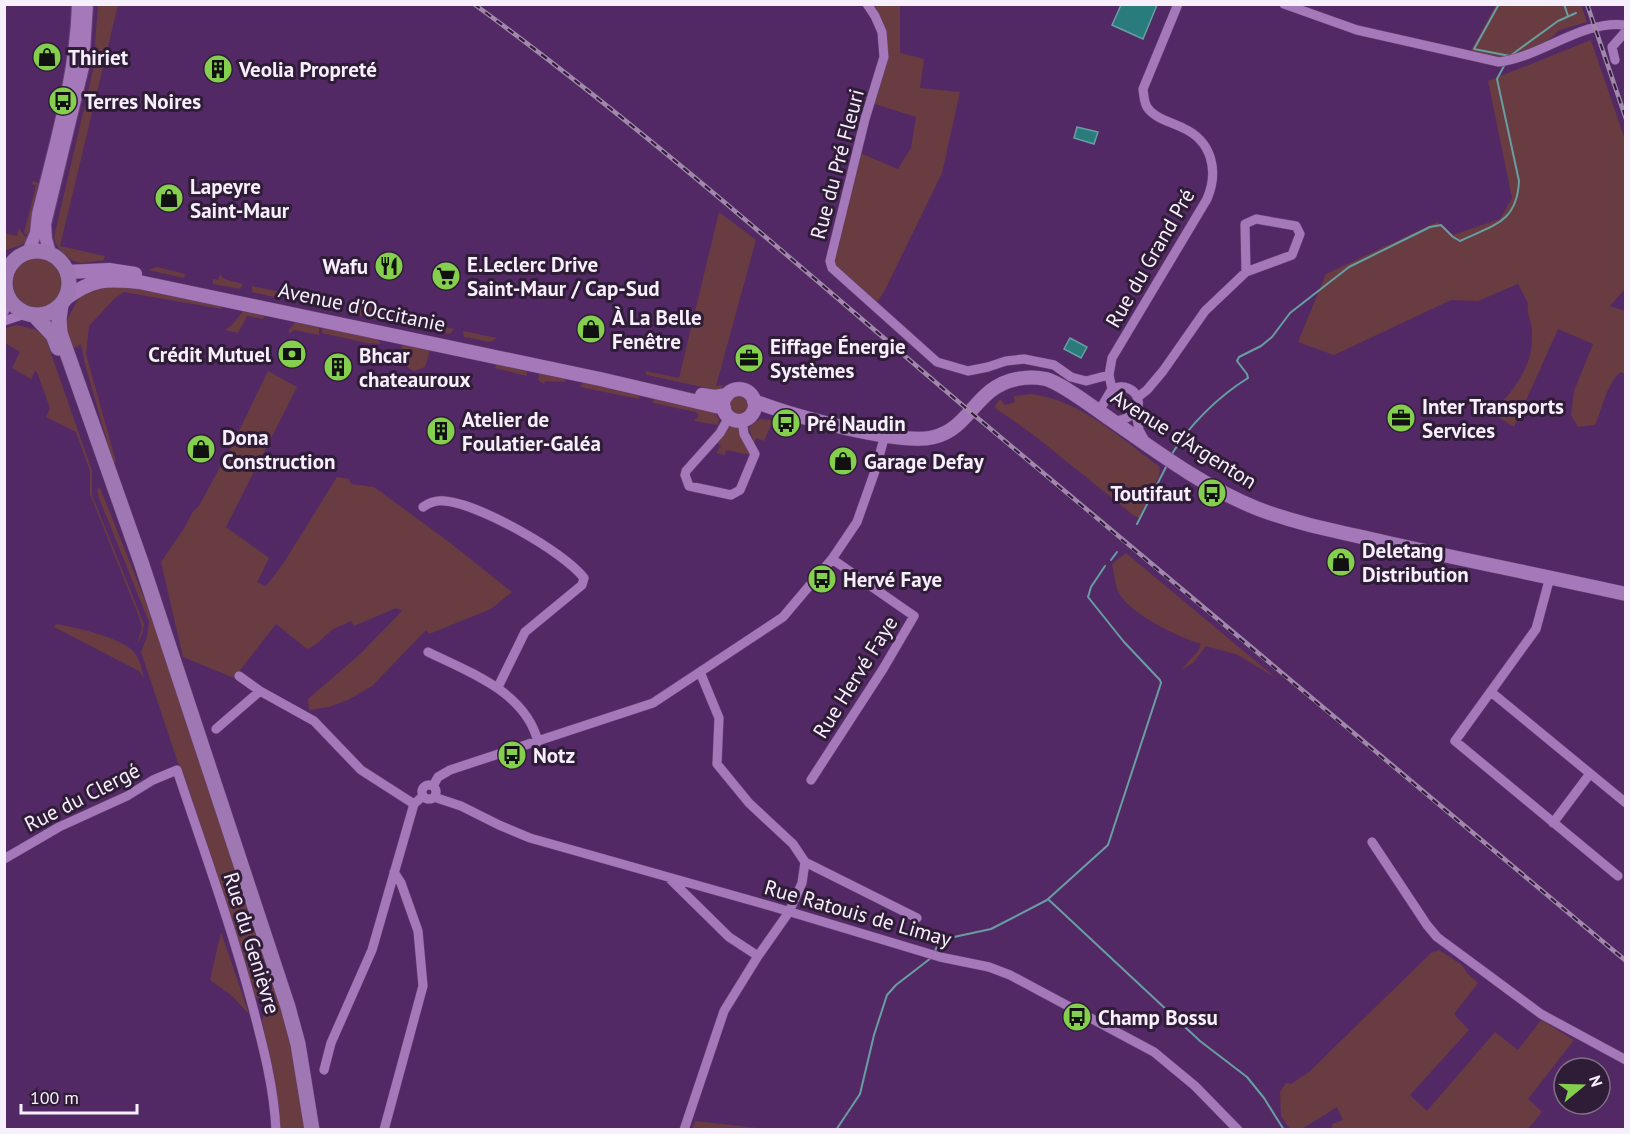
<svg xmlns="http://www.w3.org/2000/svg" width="1630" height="1134" viewBox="0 0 1630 1134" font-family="'PT Sans',sans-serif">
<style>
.green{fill:#683c40}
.water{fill:#2a7c7c;stroke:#689ea3;stroke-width:1.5}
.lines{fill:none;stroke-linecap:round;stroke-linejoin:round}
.stream{stroke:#689ea3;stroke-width:2}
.minor-casing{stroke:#654373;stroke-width:10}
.tertiary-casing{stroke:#654373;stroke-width:14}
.secondary-casing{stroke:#654373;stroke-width:15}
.primary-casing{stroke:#654373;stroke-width:16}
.minor{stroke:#a578ba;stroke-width:9}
.tertiary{stroke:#a578ba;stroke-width:12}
.secondary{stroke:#a578ba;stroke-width:14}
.primary{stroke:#9f77b2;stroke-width:15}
.rail-casing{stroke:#a287ad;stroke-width:4.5}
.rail{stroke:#2f1d37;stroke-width:2;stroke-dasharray:7;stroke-linecap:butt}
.labels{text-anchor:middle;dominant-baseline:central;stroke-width:6;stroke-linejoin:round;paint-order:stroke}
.poi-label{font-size:21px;font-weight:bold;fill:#f8effd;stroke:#2f1d37;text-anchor:start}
.street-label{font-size:21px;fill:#f8effd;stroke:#2f1d37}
</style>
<rect width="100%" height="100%" fill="#532965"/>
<path class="green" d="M98 5H118L60 246 105 256 103 261C96 260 90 263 83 263 70 263 56 249 54 237L93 70Z
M869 5H900V53L924 59 920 88 960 92 942 173 884 292 876 303 837 270 833 259 860 153 898 169 911 148 916 117 872 103 887 45Z
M1496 5H1581L1587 22 1560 30 1539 48 1502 59 1470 52Z
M1591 40 1625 140V289L1610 306 1625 311V374L1621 372C1607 382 1602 410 1595 425L1578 427 1571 415 1574 391 1593 344 1558 329 1514 427 1492 413H1480L1465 402 1469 397 1479 400 1491 408C1506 405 1527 370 1530 355 1532 348 1532 339 1532 331 1532 321 1526 314 1528 303L1518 284 1478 301 1451 300 1334 355 1298 342 1326 274 1437 222 1453 235 1500 219 1512 198 1488 81Z
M34 181 38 183V185L28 235 24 233 36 185 31 184Z
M719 212 756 240 716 386 723 385 722 388 716 390 647 375 645 371 679 378Z
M19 228 24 236 27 237V241L19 246 5 250 4 233 17 236Z
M10 284a27 27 0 1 1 54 0a27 27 0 1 1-54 0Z
M157 267 185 274 184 278 148 270Z
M220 274 224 279 243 284 240 289 213 284V279L218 280Z
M118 286 139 288 221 306 222 309 124 292 114 299 89 326 86 354 116 462H113L85 364 81 344 75 348 71 345 65 334 68 332 66 322 79 297 97 288Z
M252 286 286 293 282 299 252 292Z
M361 303 392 309 394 312 392 320 389 322 358 315 356 311 358 305Z
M244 310 265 315 263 319 247 316 238 333 225 330 232 325Z
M296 321 319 326V335L294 330 289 334V330Z
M420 321 454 329 450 334 421 328Z
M17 325 37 330 49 341 47 342 92 471V495L144 624 142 635 137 644 142 628 140 619 90 494V471L76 432 46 417 50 408 37 372 35 371 31 379 12 368 20 352 5 343V328Z
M322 327 378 339 381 344 367 343 322 333Z
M463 331 497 338 490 342 464 337Z
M402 344 430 350 425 367 414 371C402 366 402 355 402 344Z
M497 364 526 370 527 376 495 368Z
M268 371 297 387 226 527 269 558 257 582 266 586 283 564 337 477 349 479 351 484 374 487 449 542 512 592 491 609 429 634 426 630 372 686 348 700 329 707 309 710 308 699 359 655 402 611 396 608 354 626 351 621C344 625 338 626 332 630 323 637 318 645 307 649L276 624 234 678 183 657 161 562 185 527 192 513 199 506 234 441Z
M542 373 564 378 566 382 545 381 544 384 537 379 539 378V374Z
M583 382 640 394 639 399 580 387Z
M1032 394C1082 401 1120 438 1160 467L1159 476 1139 518 1133 515 1035 436 994 407 1000 399 1005 405 1015 402 1014 396Z
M730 405a9 9 0 1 1 18 0a9 9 0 1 1-18 0Z
M654 397 715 412 719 420 718 425 694 421 699 416 696 412 653 403Z
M760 419 773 420 764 441 756 438 754 443 749 428 753 423Z
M730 426 741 428 751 455 726 450 725 455 716 453 721 446 717 443Z
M100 488 157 630 232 851 265 964 266 984 263 996 260 999 254 996 186 780 177 760 141 652 147 637 149 622 99 498 97 489Z
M1126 553 1276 678 1238 655 1206 646 1193 663 1181 670 1198 651 1201 644C1179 637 1128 614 1118 591 1115 583 1114 572 1112 564Z
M56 624C74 627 123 638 134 652 140 659 142 669 144 678L139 671 54 627Z
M221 932 249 1014 231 995 210 980Z
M1439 950 1462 965 1467 973 1478 983 1454 1014 1469 1030 1410 1095 1427 1111 1495 1032 1518 1050 1541 1020 1574 1040 1528 1099 1542 1112 1528 1129H1332V1124L1343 1120 1337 1107 1302 1129H1290L1281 1116 1280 1092 1286 1083 1291 1084 1309 1072 1431 953Z
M273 985H275L284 1011 307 1129H280L279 1107 262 1021Z
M695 1121 766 1129H692Z"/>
<path class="water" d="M1121 5H1157L1143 39 1112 25Z
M1077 127 1098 132 1094 144 1074 138Z
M1070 338 1087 347 1081 358 1064 349Z"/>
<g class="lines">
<path class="stream" d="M1499 4 1474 49 1510 56
M1564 4 1568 16
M1510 56 1558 21 1576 13
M1172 454C1189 425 1219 396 1248 378L1247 374 1237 361 1239 357 1261 346 1272 337 1290 313 1349 267 1430 227 1441 225 1453 237 1460 241C1493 225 1517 223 1519 181L1497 79 1505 64
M1137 524 1167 465
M1111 560 1117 552
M1049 900 1200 1041 1247 1077 1264 1098 1284 1130
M934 953 940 940 991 929 1047 900 1108 845 1161 683 1160 680 1124 642 1088 597 1091 587 1105 566
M836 1130 860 1094 874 1035 887 995 896 985 931 958"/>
<g class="minor-casing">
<path id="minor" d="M867 4 875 16 882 32 884 57 865 119 830 261 832 268 937 362 968 371 988 367 1006 361 1024 359 1054 365 1071 377 1086 381 1109 375
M1284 4 1357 30 1499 62C1541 57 1583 19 1626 25
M1615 60 1612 47 1626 31
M4 312 10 300
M4 321 28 313
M1112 389 1109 375 1112 358 1207 199C1219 171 1212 141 1183 128 1172 122 1155 119 1147 107 1144 102 1144 96 1143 89L1178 4
M1138 397 1147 390 1163 371 1205 311 1246 272 1292 255 1300 234 1296 226 1256 219 1245 224 1246 272
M1099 411 1112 389C1137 377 1155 417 1114 421
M1136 413 1139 430 1145 441
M729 417 720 433 686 471 685 475 689 486 731 495 740 490 755 454 744 434 742 420
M423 507C430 502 436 500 445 501 479 504 563 551 584 578L582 585 525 632 498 687
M1550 577 1536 629 1455 741 1618 876
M428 652C469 672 526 692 538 742
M239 676 260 691 314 721 361 770 414 804
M1491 692 1626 803
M216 729 260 691
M811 780 883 669 914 616 832 559
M422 792a7 7 0 1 1 14 0a7 7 0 1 1-14 0Z
M433 786 438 777 450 770 653 703 783 617 832 559 857 522 875 471 885 435
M434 797 461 806 499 825 530 838 774 907 940 957 989 967 1010 975 1154 1052 1195 1086 1238 1130
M1553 823 1589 775
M1372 842 1427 925 1437 937 1541 1014 1626 1060
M4 859 59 827 127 796 153 780 177 770C203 848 231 925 252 1004 263 1046 274 1087 276 1130
M805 862 917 918
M670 879 729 937 758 956
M324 1070 331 1043 372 950 414 804 423 796
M384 1130 423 986 418 931 401 883 394 872
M684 1130 724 1011 758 956 789 912 802 883 805 862 793 844 749 803 717 764 719 718 700 672"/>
</g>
<g class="tertiary-casing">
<path id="tertiary" d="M28 252 36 233 38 214C55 145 76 76 78 4
M50 253 46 239 45 224 83 67 87 4"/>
</g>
<g class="secondary-casing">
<path id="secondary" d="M67 272 109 270 135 274
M65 299C93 278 105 279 139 282L600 379 724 408
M723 405a16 16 0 1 1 32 0a16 16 0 1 1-32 0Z
M702 395 715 397 727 395
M754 401C790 415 899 446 934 437 971 428 975 387 1017 379 1026 377 1037 377 1046 379 1063 384 1094 408 1110 419 1156 451 1204 487 1256 508 1297 524 1341 532 1384 542 1464 560 1545 576 1626 594"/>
</g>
<g class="primary-casing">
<path id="primary" d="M5 283a32 32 0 1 1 64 0a32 32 0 1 1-64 0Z
M61 305 59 319 60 333 141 562 288 1007 298 1044 312 1130
M34 315 53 335 58 348"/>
</g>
<use href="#minor" class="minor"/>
<use href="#tertiary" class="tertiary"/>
<use href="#secondary" class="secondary"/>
<use href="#primary" class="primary"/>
<g class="rail-casing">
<path id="rail" d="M474 4C648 131 810 276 974 415 1190 598 1408 779 1626 961
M1587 4 1626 119"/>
</g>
<use href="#rail" class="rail"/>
</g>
<defs>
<g id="shop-disc" transform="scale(1.5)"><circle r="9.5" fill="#84cf4d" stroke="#2f1d37"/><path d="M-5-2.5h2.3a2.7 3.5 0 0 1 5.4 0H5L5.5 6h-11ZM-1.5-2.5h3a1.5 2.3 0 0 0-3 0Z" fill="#111"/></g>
<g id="building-disc" transform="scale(1.5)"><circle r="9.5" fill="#84cf4d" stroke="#2f1d37"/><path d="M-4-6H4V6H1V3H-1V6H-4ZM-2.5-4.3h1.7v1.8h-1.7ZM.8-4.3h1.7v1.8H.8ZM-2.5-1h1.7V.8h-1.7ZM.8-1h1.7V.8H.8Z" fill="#111"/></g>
<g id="bus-disc" transform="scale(1.5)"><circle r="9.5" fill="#84cf4d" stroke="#2f1d37"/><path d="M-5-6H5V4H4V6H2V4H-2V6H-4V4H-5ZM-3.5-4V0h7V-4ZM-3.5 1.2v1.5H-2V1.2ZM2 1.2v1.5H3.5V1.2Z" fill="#111"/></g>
<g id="restaurant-disc" transform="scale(1.5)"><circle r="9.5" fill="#84cf4d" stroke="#2f1d37"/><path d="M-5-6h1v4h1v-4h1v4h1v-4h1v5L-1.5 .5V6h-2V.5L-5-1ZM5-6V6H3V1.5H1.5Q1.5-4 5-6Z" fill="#111"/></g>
<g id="supermarket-disc" transform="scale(1.5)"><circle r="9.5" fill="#84cf4d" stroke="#2f1d37"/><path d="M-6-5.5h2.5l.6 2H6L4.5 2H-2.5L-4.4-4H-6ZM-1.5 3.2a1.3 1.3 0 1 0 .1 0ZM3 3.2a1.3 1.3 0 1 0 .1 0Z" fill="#111"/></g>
<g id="bank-disc" transform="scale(1.5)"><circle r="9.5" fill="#84cf4d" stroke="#2f1d37"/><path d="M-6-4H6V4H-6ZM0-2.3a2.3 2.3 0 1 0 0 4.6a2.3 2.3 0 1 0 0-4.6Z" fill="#111"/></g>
<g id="office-disc" transform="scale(1.5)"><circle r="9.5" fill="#84cf4d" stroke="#2f1d37"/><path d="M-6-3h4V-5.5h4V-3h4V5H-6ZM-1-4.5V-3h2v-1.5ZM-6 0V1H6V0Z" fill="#111"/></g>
</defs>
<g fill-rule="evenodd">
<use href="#shop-disc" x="47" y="57"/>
<use href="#building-disc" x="218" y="69"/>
<use href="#bus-disc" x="63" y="101"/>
<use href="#shop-disc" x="169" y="198"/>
<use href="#restaurant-disc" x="389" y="266"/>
<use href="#supermarket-disc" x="446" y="276"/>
<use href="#shop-disc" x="591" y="329"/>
<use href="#bank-disc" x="292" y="354"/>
<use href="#office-disc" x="749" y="358"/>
<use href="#building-disc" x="338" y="367"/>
<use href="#office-disc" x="1401" y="418"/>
<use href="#bus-disc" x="786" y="423"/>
<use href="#building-disc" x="441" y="431"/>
<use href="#shop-disc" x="201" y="449"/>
<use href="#shop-disc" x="843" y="461"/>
<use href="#bus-disc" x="1212" y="493"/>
<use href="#shop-disc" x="1341" y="562"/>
<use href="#bus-disc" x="822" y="579"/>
<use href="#bus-disc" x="512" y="755"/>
<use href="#bus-disc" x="1077" y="1017"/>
</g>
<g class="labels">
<g class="poi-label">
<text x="68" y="57">Thiriet</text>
<text x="239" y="69">Veolia Propreté</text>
<text x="84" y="101">Terres Noires</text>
<text x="190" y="186">Lapeyre<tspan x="190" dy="24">Saint-Maur</tspan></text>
<text x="467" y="264">E.Leclerc Drive<tspan x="467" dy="24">Saint-Maur / Cap-Sud</tspan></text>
<text x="368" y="266" text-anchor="end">Wafu</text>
<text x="612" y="317">À La Belle<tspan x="612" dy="24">Fenêtre</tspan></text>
<text x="770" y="346">Eiffage Énergie<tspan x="770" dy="24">Systèmes</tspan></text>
<text x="271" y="354" text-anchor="end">Crédit Mutuel</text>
<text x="359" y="355">Bhcar<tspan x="359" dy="24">chateauroux</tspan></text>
<text x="1422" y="406">Inter Transports<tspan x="1422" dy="24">Services</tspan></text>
<text x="462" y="419">Atelier de<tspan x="462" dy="24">Foulatier-Galéa</tspan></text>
<text x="807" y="423">Pré Naudin</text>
<text x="222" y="437">Dona<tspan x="222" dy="24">Construction</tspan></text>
<text x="864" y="461">Garage Defay</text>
<text x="1191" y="493" text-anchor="end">Toutifaut</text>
<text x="1362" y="550">Deletang<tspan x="1362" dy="24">Distribution</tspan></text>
<text x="843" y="579">Hervé Faye</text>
<text x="533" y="755">Notz</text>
<text x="1098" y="1017">Champ Bossu</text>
</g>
<g class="street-label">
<text transform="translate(837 164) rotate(-75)">Rue du Pré Fleuri</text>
<text transform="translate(1150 258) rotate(-60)">Rue du Grand Pré</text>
<text transform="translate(362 307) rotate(12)">Avenue d'Occitanie</text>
<text transform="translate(1184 439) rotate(32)">Avenue d'Argenton</text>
<text transform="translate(855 677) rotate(-58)">Rue Hervé Faye</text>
<text transform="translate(82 797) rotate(-27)">Rue du Clergé</text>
<text transform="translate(858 913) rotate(16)">Rue Ratouis de Limay</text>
<text transform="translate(252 943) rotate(73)">Rue du Genièvre</text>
</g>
</g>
<rect width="1630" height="1134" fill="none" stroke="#f8effd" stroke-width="12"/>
<g transform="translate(1582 1086) rotate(71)"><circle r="28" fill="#2f1d37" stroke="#7f7186" stroke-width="1.5"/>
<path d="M0-4.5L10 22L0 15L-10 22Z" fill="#84cf4d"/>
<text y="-9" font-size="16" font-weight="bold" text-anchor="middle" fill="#f8effd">N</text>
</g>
<path d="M21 1104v9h116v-9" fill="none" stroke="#f8effd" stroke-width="3"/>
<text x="30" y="1104" font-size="18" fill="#f8effd" stroke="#2f1d37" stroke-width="4.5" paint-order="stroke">100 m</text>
</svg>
